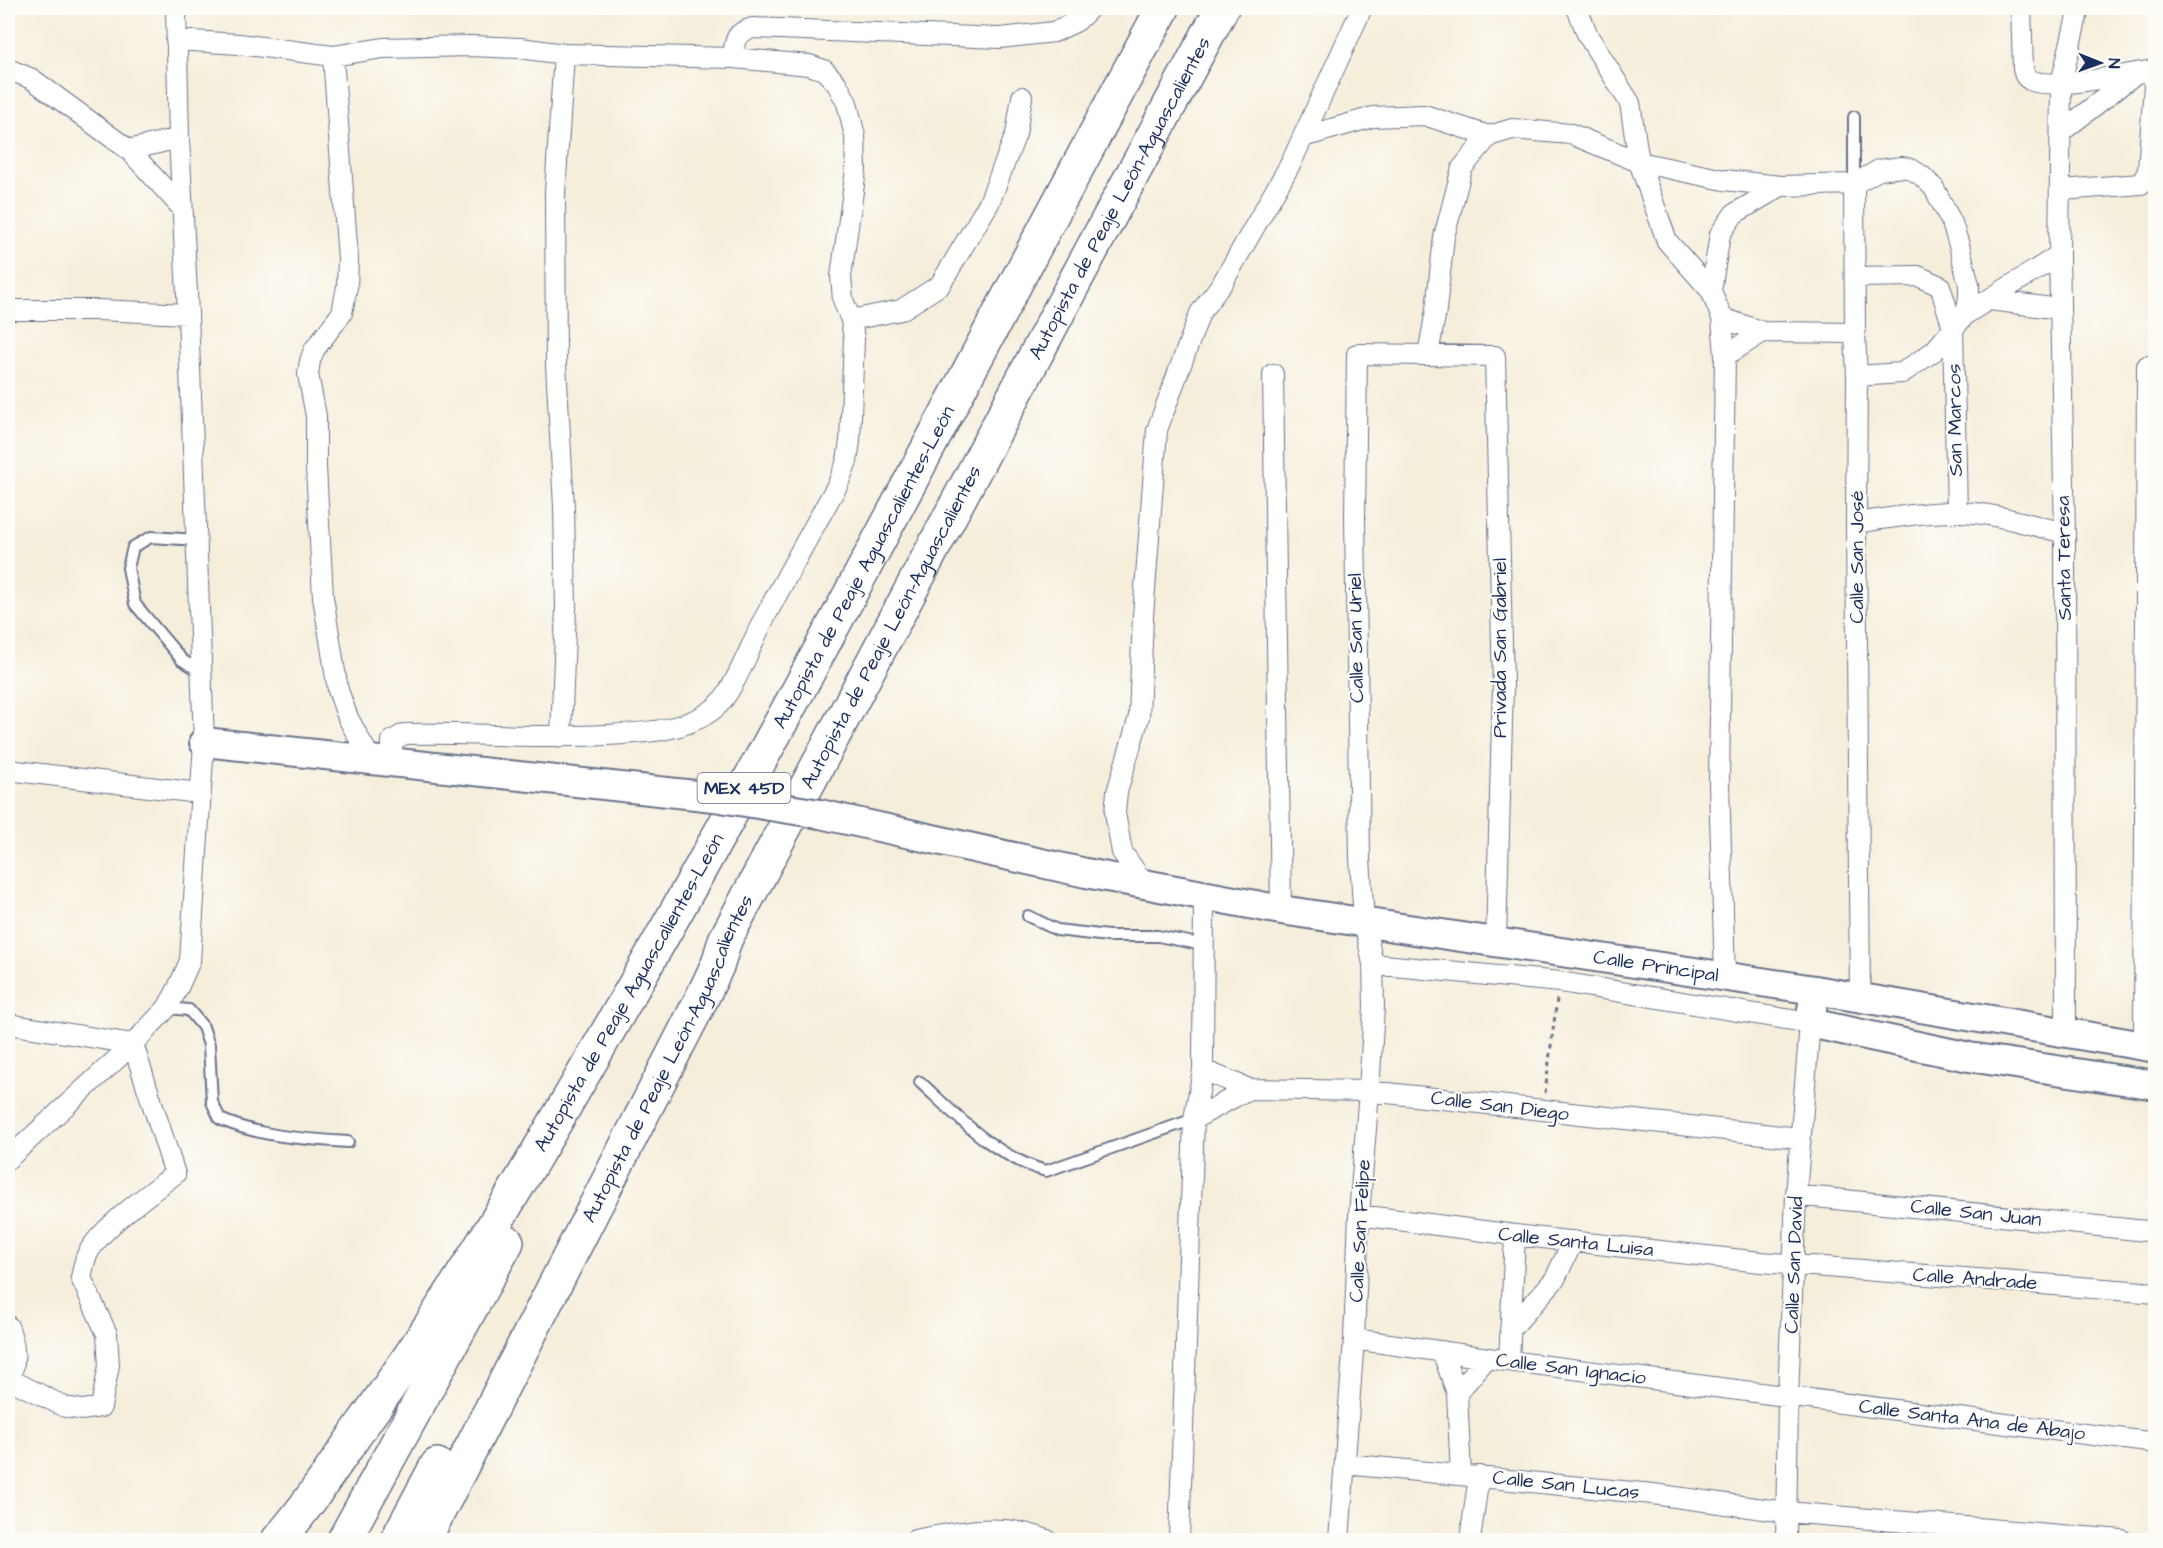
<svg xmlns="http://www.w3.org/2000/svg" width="2163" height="1548" viewBox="0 0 2163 1548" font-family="'Architects Daughter',sans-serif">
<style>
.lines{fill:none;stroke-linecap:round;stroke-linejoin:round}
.lane-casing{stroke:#67728a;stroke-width:14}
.street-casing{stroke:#67728a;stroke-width:22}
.secondary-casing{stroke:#67728a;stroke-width:32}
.highway-casing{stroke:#67728a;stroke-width:36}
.path{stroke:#67728a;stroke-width:3;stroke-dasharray:4.5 4.5;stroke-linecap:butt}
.lane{stroke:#fff;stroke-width:10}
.street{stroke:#fff;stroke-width:20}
.secondary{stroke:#fff;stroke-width:28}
.highway{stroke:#fff;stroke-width:33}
.secondary-bridge-casing{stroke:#67728a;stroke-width:32;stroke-linecap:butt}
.secondary-bridge{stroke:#fff;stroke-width:28}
.labels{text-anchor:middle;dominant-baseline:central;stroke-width:4.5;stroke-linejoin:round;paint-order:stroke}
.shield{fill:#fdfcf7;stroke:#5f6c8c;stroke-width:1.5}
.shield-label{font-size:18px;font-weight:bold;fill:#1b2f5e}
.street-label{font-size:20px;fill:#1b2f5e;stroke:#fdfcf7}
</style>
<rect width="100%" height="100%" fill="#fdfcf7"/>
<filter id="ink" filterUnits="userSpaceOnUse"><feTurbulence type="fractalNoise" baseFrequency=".0167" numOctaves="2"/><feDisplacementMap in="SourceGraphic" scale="12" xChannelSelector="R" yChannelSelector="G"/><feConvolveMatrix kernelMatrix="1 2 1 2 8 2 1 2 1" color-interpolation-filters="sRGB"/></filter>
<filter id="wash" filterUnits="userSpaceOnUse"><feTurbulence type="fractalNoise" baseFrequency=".008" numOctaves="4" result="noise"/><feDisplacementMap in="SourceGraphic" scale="24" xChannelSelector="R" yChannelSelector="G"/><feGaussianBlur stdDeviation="1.35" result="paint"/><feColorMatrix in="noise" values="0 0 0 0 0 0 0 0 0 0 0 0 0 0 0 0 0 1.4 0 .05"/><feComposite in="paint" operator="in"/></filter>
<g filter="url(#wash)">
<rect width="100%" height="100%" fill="#f5eedb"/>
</g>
<g filter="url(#ink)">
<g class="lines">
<g class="lane-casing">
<path id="lane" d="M1854 117V184
M198 540 151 537 133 547 128 568 135 604 182 660 203 673
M1028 916 1057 930 1108 936H1158L1204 945
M167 1008 189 1010 203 1027 209 1045 212 1102 220 1119C260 1137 304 1139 348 1142
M920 1082C958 1117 995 1157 1046 1171L1194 1119"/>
</g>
<g class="street-casing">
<path id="street" d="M1577 8 1588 36 1630 103 1639 162 1667 241 1711 291 1722 318 1725 356 1719 784 1725 976
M2021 8 2023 69C2024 74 2025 77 2030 80 2052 91 2129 73 2156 70
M176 40 239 44 333 56 383 48 471 46 520 48 564 54 733 58 809 65 824 70 837 84 847 103 855 136 856 170 841 276 843 300 851 320 854 339 850 441 847 461 838 484C812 530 787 575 763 621 752 642 733 694 715 708 685 732 642 733 605 735 538 739 471 732 404 734L392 741V761
M333 56 348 259 347 287 342 313 314 350 310 361 308 374 316 416V467L323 597 338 690 348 718 371 760
M733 58C735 40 734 33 753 28L1000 38 1054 32 1077 21 1090 8
M8 69 32 79 129 150 182 208
M2061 132 2135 74
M1303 137 1373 117 1424 115 1489 136 1512 129 1571 134 1639 162 1724 180 1781 186 1854 184 1879 170 1902 167 1911 169 1922 176 1934 188 1952 223 1959 245 1969 285V297L1966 314
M129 150 179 138
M1854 184 1855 333 1857 376 1856 523 1860 997
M2061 190 2141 184 2148 171 2155 70
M1855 277 1918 276 1940 286 1953 328 1957 512
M1711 291 1720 234 1734 214 1781 186
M1990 300 2060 309
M8 310H98L188 314
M1722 318 1763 332 1855 333
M851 320 901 310 940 285 989 203 1016 134 1022 97
M1428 355 1436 310 1444 237 1462 168 1489 136
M1725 356 1763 332
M1273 374 1281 910
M1857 376 1902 373 1934 351 1966 314 2059 255
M1856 523C1889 518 1923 512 1956 512 1993 512 2029 525 2065 533
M561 737 566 608 564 507 556 364 555 193 564 54
M8 770 199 793
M1144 884 1122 852 1115 813 1117 792 1139 717 1143 616 1157 430 1200 313 1223 282 1291 163 1362 8
M1373 964 1560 982 1810 1023 1796 1195 1788 1397 1786 1540
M8 1024 133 1044 175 1174C151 1193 100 1228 87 1255 84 1261 83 1270 81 1278L107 1334 109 1365 101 1407 83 1410 65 1407 9 1379
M2066 1034 2065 533 2059 255 2061 83 2079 8
M2144 1047 2147 366
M1203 1070 1249 1089 1369 1091 1800 1138
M1194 1119 1249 1089
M8 1159 133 1044 167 1008 177 990 190 961 204 742 188 314 179 138 176 8
M1796 1195 2156 1232
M1359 1215 1515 1235 1761 1262 2156 1293
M8 1326C15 1345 18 1362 8 1381
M1510 1330 1555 1279 1573 1241
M1354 1339 1509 1361 2156 1443
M1442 1351 1457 1393 1461 1475
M1509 1361 1515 1235
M1457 1393 1487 1358
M1345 1464 1653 1494 1786 1512 2122 1540
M915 1540C962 1531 1001 1522 1047 1540
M1179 1540 1194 1119 1203 1070 1204 895
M1339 1540 1354 1339 1359 1215 1369 1091 1374 1007 1373 964 1364 921 1360 859 1355 518 1357 354 1495 356 1503 685 1496 941
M1470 1540 1479 1476"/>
</g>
<g class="secondary-casing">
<g id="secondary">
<path d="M204 742 714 797"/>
<path id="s1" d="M820 814 1086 873 1281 910 1815 990 2156 1048"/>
<path d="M1815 990 1810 1023 1969 1057 2156 1085"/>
</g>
</g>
<g class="highway-casing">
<g id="highway">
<path id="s2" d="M278 1540C309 1505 335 1464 362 1425 452 1300 530 1167 607 1033 802 696 978 349 1163 8"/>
<path d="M344 1540 507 1242"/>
<path d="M397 1540 437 1465"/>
<path id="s3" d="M424 1540 701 1000 718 964 725 940 1075 281 1222 8"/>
</g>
</g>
<path class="path" d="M1545 1093 1557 999"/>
<use href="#lane" class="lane"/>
<use href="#street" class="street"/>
<use href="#secondary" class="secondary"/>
<use href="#highway" class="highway"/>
<g class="secondary-bridge-casing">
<path id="secondary-bridge" d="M714 797 820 814"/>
</g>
<use href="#secondary-bridge" class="secondary-bridge"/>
</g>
</g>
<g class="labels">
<rect class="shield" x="697.5" y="773" width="93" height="30" rx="4.5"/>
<g class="shield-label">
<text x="744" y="788">MEX 45D</text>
</g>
<g class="street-label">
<text stroke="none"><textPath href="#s3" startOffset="1512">Autopista de Peaje León-Aguascalientes</textPath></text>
<text transform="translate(1955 420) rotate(-91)">San Marcos</text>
<text transform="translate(1857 557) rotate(-90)">Calle San José</text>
<text transform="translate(2064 558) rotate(-91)">Santa Teresa</text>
<text stroke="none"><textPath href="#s2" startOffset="1137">Autopista de Peaje Aguascalientes-León</textPath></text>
<text stroke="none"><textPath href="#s3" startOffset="1026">Autopista de Peaje León-Aguascalientes</textPath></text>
<text transform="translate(1356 638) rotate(-91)">Calle San Uriel</text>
<text transform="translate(1500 648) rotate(-90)">Privada San Gabriel</text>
<text stroke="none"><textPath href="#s1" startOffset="850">Calle Principal</textPath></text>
<text stroke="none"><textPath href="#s2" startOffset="651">Autopista de Peaje Aguascalientes-León</textPath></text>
<text stroke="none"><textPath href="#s3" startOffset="540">Autopista de Peaje León-Aguascalientes</textPath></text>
<text transform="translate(1500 1106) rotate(7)">Calle San Diego</text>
<text transform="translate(1976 1213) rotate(6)">Calle San Juan</text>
<text transform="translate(1360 1231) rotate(-87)">Calle San Felipe</text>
<text transform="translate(1576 1242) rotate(6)">Calle Santa Luisa</text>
<text transform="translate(1794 1265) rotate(-88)">Calle San David</text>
<text transform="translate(1975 1279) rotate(4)">Calle Andrade</text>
<text transform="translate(1571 1369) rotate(7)">Calle San Ignacio</text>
<text transform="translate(1972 1420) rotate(7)">Calle Santa Ana de Abajo</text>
<text transform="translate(1566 1485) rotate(6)">Calle San Lucas</text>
</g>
</g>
<rect width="2163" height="1548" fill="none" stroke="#fdfcf7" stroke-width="30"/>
<g transform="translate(2100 63) rotate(91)" stroke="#fdfcf7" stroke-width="4.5" paint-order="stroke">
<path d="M0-4.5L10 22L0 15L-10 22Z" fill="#1b2f5e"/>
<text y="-9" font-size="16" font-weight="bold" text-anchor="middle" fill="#1b2f5e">N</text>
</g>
</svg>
